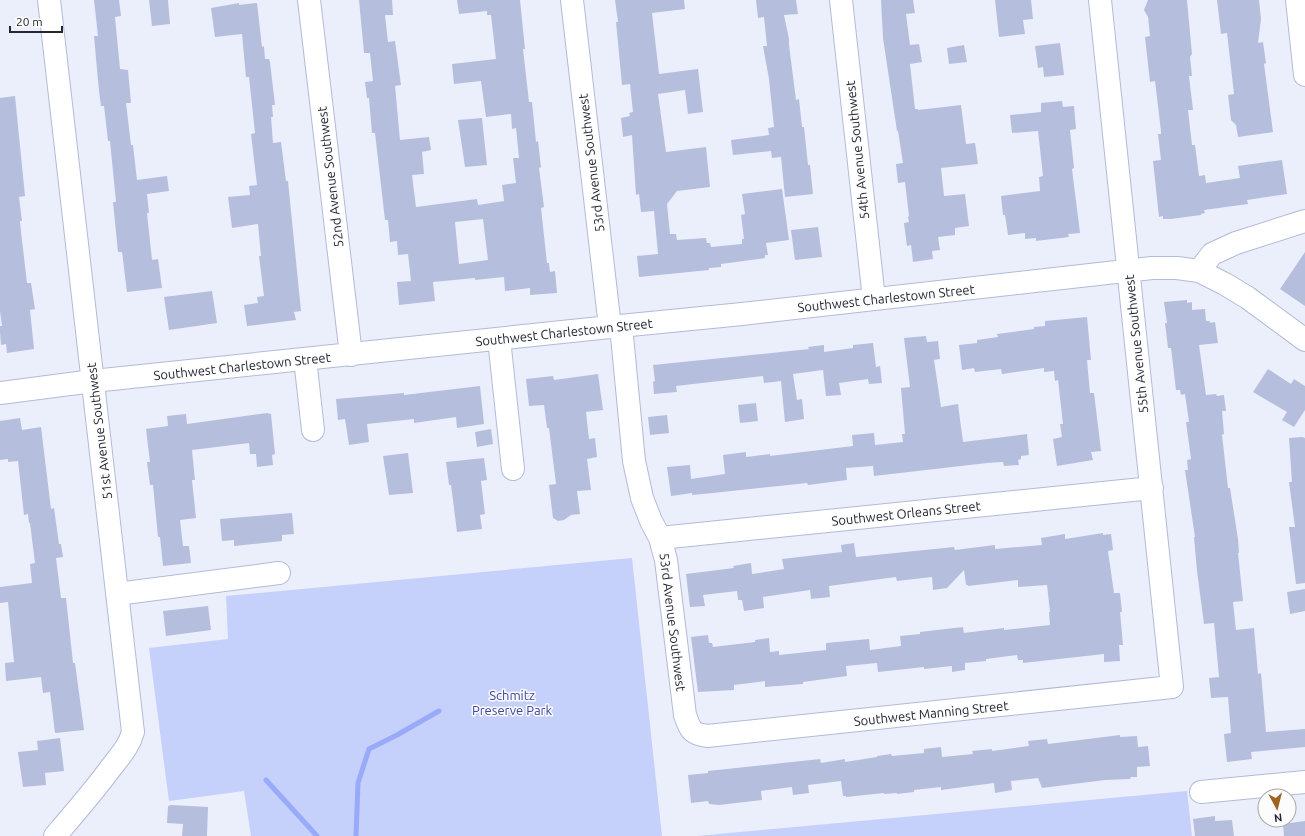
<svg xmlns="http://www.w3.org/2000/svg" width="1305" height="836" viewBox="0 0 1305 836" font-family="Ubuntu,sans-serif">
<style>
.green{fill:#c5d0fb}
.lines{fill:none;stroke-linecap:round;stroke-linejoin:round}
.stream{stroke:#98aaf8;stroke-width:5}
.building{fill:#b6bedd;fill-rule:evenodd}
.minor-casing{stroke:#b2bad9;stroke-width:24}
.minor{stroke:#fff;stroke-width:22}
.labels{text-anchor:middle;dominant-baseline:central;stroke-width:3;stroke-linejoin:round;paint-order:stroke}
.street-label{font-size:13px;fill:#242732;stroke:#fcfcfc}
.park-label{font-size:13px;fill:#3a459e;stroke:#fcfcfc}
</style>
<rect width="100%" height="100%" fill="#ebeffc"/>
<path class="green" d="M632 558 662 836H251L244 791 169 801 149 648 228 639 226 596Z
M1187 791 1192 836H697Z"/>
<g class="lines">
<path class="stream" d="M266 780 317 836
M356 836 358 783 369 749 397 735 439 711"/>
</g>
<path class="building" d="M94 0H119L121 16 115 17 120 69 128 70 131 103H126L131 145H133L137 180 167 176 169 191 147 194 149 213H147L152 260 158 259 162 288 127 292 122 252H118L113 202H116L110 141H108L104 106H101L99 91 94 36H98Z
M149 0H168L170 24 152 26Z
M359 0H392L393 15H385L388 42 395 41 401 85 395 86 400 140 429 137 431 150 422 152 424 174 412 175 416 207 477 199 478 205 504 201 502 185 516 183 513 158H519L516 128 512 129 511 114 486 117 481 81 454 84 452 64 496 59 491 15H487V11L459 14 457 0H520L525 49H523L529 102H532L536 142 538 141 541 167 539 168 544 207 541 208 547 263H549L550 272 555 271 557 293 530 295V288L505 291 504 277 475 280V278L433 282 435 301 399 305 397 282 411 281 408 254 398 255 397 241 390 242 388 220H385L375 133H372L369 98H367L365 82 373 81 370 53H364ZM483 219 488 260 459 264 455 222Z
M615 0H684L685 9 652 13 659 74 698 69 703 112 688 114 685 90 658 94 666 152 706 147 710 187 677 191 667 204 670 234H676L677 240 706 238 707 243H710L711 247 742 244V239H744L741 215 745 214 742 194 782 189 789 240 766 243 768 255H765V258L721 264V267L709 268V270L639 277 637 256 658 254 654 211 641 212 639 194 636 195 632 135 623 137 621 118 630 116 629 113 633 112 630 84 622 85 616 22H618Z
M756 0H796L798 14 784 15 789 39V45L796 100 799 99 802 127H804L808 165H810L813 194 785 197 781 157 772 158 771 151 733 155 731 140 769 135 768 128 774 127 769 79 763 46H767L764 17 758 18Z
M881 0H913L915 13 906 14 910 45 919 44 922 62 910 64 915 109H918V110L961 105 966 144 975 143 978 164 941 168 944 196 965 194 969 226 955 228V235L938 237 940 250 932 251 933 259 913 262 911 245 907 246 904 223 909 222 908 217 909 216 905 182 898 183 896 164 903 163 898 131H897L883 38Z
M995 0H1031L1033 19 1023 20 1025 34 999 37Z
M1148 0H1187L1192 54 1190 57 1192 76H1189L1193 110H1188L1192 145H1195L1199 176 1205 175 1206 183 1240 178 1238 166 1282 160 1287 194 1247 200 1248 204 1204 210 1205 213 1201 214V215L1171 219H1163V216L1159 217 1153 161 1161 160 1158 134H1161V131L1155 81 1150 82 1145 37 1150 36 1148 17 1144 10Z
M1217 0H1259L1261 19 1258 43 1263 42 1266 63 1264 64 1273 132 1238 137 1236 125 1231 120 1228 95 1234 94 1227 33 1221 34Z
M239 3V5L257 3 262 47 264 46 265 59H269L270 62 275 105H272L273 117H271L273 143 281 142 286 181H288L301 311 294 312 296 320 247 326 244 305 258 303 257 297 264 296 259 256H261L258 224 232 228 228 197 250 195 249 186 257 185 251 134 255 133 249 77H246L242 34 215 37 211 8Z
M1060 43 1064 75 1044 77 1043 67 1038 68 1035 46Z
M964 45 967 62 949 64 947 48Z
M15 96 25 196 19 197 22 221H20L21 232 27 283H31L35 309 30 310 34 349 7 353 6 344 1 345 0 332V326H2L0 311V98Z
M1062 101 1063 107 1074 106 1076 129 1070 130 1074 168 1072 169 1080 233 1068 234 1069 237 1036 241V238L1025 239V233L1008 235 1005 215H1003L1001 196 1040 191 1039 177 1043 176 1038 131 1012 133 1010 115 1041 112V103Z
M482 118 487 165 465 167 458 120Z
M818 227 822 257 795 260 791 230Z
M1305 252V306L1280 289Z
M212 291 217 323 169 330 164 297Z
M1187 300V303L1192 302V310L1205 309 1206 321H1210V323L1215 322 1218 343 1199 345 1206 395 1216 394 1217 396 1224 395 1226 411H1222L1224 434 1222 435 1228 488H1230L1238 539 1239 553H1238L1243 601 1233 602 1236 630 1254 628 1258 674 1261 673 1266 732 1305 729V747L1251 752 1252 759 1227 762 1224 734 1231 733 1228 697 1211 698 1209 678 1219 677 1214 623 1204 624 1197 571 1194 537H1195L1185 470H1188L1187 460 1191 459 1186 422H1189L1185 394 1181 395 1180 390H1176L1171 348H1168L1165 323H1167L1164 302Z
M1087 317 1091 360H1087L1090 393H1094L1101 451 1091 452 1093 460 1057 466 1053 439 1062 437 1060 424H1063L1058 380 1055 381 1054 371 1044 372V368L1002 374 1001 369 975 372 974 368 962 370 959 345 977 343V340L998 337 997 334 1034 329V327L1045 326V321Z
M926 336 927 342 938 341 940 359 934 360 941 407 958 404 963 442 1027 434 1029 455 1021 456V459L1018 460 1019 465 1004 466 1003 462 987 463 874 476 873 466 846 468 847 480 808 485 807 483 713 493 692 495V493L671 496 667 467 690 465 691 479 725 474 723 455 746 452V457L770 454V456L853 446 852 435 874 433 875 445 903 442 902 434H905L901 388 910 387 904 338Z
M873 343 876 367 880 366 882 383 869 384 868 379 839 383 841 395 826 396 823 370 793 374 797 400 802 399 804 419 785 422 781 381 764 383 763 376 676 386 677 392 654 394 653 382 655 381 653 365 781 352 809 349 808 347 824 345V352L853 348V345Z
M1268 369 1291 384 1294 379 1305 386V410L1294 427 1282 420 1287 412 1253 392Z
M598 374 603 410 586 412 589 439 595 438 597 457 587 459 591 490 577 491 580 514 571 515 564 520 558 521 553 518 549 485 556 484 549 428H547L544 405 529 406 526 379 553 376 554 380Z
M480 386 484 424 457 428 456 417 414 423V419L367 424 369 442 349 445 345 419 338 420 336 399 404 393V395Z
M756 403 758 421 740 423 738 405Z
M267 413 271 414 275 454 272 455 273 465 257 467 256 454H250L249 443 192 450 195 480H192L196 518 180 520 183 546H189L191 563 163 566 160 537H158L153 485H150L147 462H150L146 429 168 426 167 416 186 414 187 424Z
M667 415 669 433 650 435 648 417Z
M20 418 22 430 41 427 51 509 54 508 59 544H61L63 557 56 558 61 598H66L73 663H75L84 730 55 733 50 692 43 693 41 677 6 681 5 663 14 662 8 602 0 603V587L32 583 30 564 35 563 30 523H29L28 514 24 515 18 461 8 462V459L0 460V421Z
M491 429 493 444 477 447 475 432Z
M1302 437 1305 438V583L1296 584 1289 527H1295L1289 482H1292L1289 438Z
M408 453 413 493 389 495 383 456Z
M484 458 487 480 481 481 485 514 480 515 482 529 457 532 451 485H449L446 462Z
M292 513 294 534 282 535V541L234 546V540L222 541 220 519Z
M1103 533V535L1111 534 1113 550 1108 551 1114 593H1120L1122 612H1120L1123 645H1119L1120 661 1104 662V654L1023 663V660H1018L1017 655 986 659V661L965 663V670L952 672V666L924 669V667L878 672 877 663 846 666 847 676 803 682V684L765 687V681L734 685V690L698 692 691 637 708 635 709 643H712L713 647 755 642V640L769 638 770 652 779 651V655L826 650V643L869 639 870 650 901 646 900 636 920 634V632L963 627 964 633 1004 628V630L1050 625 1049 612H1050L1047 585 1018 587V580L968 586V585H966L964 570 947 588 933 590 932 577 897 581 896 577 829 586 830 597 811 599 810 590 763 597 764 608 744 611 742 600H738L737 591 703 595 705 606 690 607 686 574 734 568 733 566 751 563 752 574 784 569 782 559 842 552 841 545 854 543 856 557 954 547 955 550 995 545V549L1042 545 1041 538 1065 534V539Z
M1305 589V611L1290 614 1287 592Z
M208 606 211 630 166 636 163 611Z
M1120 735V737L1137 736 1138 747 1148 746 1150 766 1137 767V777H1131L1130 779 1105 780 1042 788 1038 778 1011 781 1012 790 995 793 994 783 941 790V787L914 790V792L897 794V793L884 794V793L846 797V796H843L841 781 808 785 809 793 793 795 792 787 761 791 762 800 719 805 709 804 708 801 691 803 688 775 708 773V771L820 759 821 763 845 759V762L877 757V756L891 754 892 756 924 753V749L941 747 942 757 973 754 972 751 992 749V751L1029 746 1028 741 1047 739 1048 744Z
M60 738 64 771 45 773 46 785 23 787 18 752 38 750 37 741Z
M171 805 208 807 207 836H182L183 824 167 823 168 806Z
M1215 816V821L1232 820 1234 836H1195L1193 819Z
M1305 821V836H1284L1283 824Z"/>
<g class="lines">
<g class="minor-casing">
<path id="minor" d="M49 0 133 732C129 747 119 757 110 769 93 792 74 814 55 836
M309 0 351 355
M572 0 610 327
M841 0 874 299
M1297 0 1305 75
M1199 271 1212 254 1236 243 1305 221
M621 326 634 461 642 498 651 521 660 538 666 560 685 715C690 729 691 734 707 736L1172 687 1100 0
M499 339 513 469
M305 359 313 430
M0 393 93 381 610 327 742 314 1152 268H1177L1199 271 1225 284 1248 298 1305 340
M660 538 1152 488
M117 594 279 573
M1201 792 1305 782"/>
</g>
<use href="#minor" class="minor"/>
</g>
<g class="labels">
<g class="street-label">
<text transform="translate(857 150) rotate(-96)">54th Avenue Southwest</text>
<text transform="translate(591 163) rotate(-97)">53rd Avenue Southwest</text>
<text transform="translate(330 177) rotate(-97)">52nd Avenue Southwest</text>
<text transform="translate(886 298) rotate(-6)">Southwest Charlestown Street</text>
<text transform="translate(564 332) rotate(-6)">Southwest Charlestown Street</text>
<text transform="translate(1136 344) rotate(-96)">55th Avenue Southwest</text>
<text transform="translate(242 366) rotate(-6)">Southwest Charlestown Street</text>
<text transform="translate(99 431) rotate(-97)">51st Avenue Southwest</text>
<text transform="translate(906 513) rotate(-6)">Southwest Orleans Street</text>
<text transform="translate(673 622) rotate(83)">53rd Avenue Southwest</text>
<text transform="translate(931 713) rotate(-6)">Southwest Manning Street</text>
</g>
<g class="park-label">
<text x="512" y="695">Schmitz<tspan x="512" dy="15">Preserve Park</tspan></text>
</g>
</g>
<g transform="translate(1277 808) rotate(173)"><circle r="19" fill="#fcfcfc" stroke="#a6a7ab"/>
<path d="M0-3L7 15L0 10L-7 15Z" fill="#9d6422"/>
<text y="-6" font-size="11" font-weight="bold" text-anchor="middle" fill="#242732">N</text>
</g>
<path d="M10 26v6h52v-6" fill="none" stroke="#242732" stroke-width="2"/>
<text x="16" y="26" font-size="12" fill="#242732" stroke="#fcfcfc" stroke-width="3" paint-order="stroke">20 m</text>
</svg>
